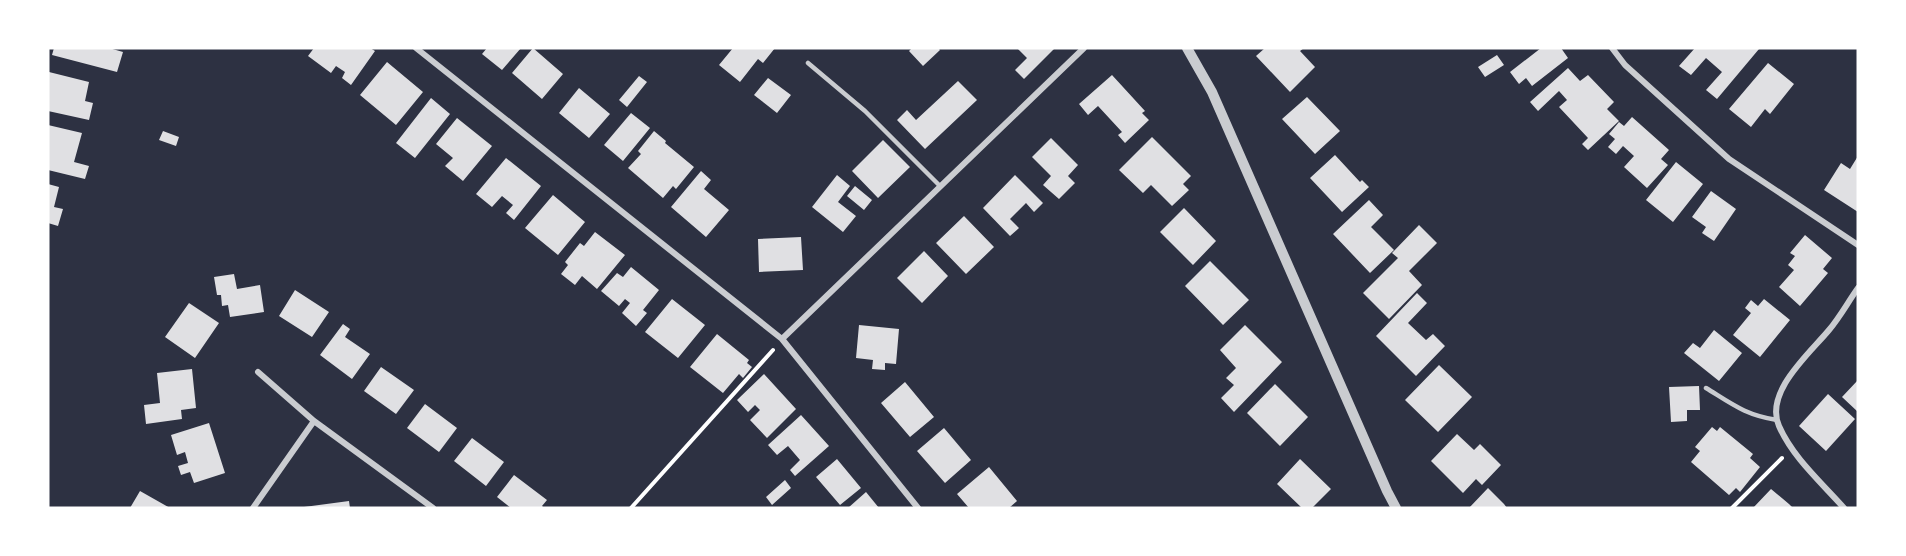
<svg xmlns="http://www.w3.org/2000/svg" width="1906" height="556" viewBox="0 0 1906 556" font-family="Overpass,sans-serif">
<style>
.building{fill:#e0e0e3}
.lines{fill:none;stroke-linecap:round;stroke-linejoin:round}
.path{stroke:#fff;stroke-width:4}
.service{stroke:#caccd0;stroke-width:4.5}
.minor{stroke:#caccd0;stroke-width:6}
.tertiary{stroke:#caccd0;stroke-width:10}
</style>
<rect width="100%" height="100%" fill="#2d3142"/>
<path class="building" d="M54 48H109L123 52 117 72 52 55Z
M314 48H370L375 51 351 85 342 78 345 72 336 66 331 73 308 56Z
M487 48H521L502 70 482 54Z
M533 48 563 74 542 99 512 73Z
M733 48H775L763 63 758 59 740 82 719 65Z
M912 48H938L940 50 923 66 909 51Z
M1017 48H1055L1024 79 1015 70 1027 58Z
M1265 48H1304L1300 51 1315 67 1290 92 1256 56Z
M1541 48H1561L1568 58 1532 86 1526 78 1519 84 1510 72Z
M1695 48H1758L1759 49 1717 99 1706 90 1722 72 1706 58 1691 75 1679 66Z
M1497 55 1504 65 1485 77 1478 67Z
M387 62 423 92 396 125 360 95Z
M1768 63 1794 84 1770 114 1765 109 1751 127 1729 109Z
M1568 68 1580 81 1588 75 1614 102 1607 109 1619 121 1588 150 1582 144 1588 138 1559 107 1567 100 1559 91 1538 111 1530 102Z
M49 72 89 82 85 101 93 103 89 120 48 111Z
M1112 75 1145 111 1142 113 1149 120 1125 143 1118 135 1122 132 1098 106 1088 115 1079 104Z
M639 76 647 82 627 107 619 100Z
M768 78 791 95 777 113 754 95Z
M958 81 977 100 925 149 897 120 907 110 916 120Z
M579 88 610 114 589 138 559 113Z
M1307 97 1340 131 1315 154 1282 119Z
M431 98 450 114 415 158 396 143Z
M631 113 650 128 623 161 604 145Z
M1632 117 1669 150 1661 159 1668 165 1647 188 1624 167 1634 156 1623 146 1616 154 1608 147 1615 139 1609 134 1619 122 1624 126Z
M457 118 492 146 463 181 445 166 453 158 436 144Z
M48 125 82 133 74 162 89 166 85 179 48 170Z
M163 131 179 137 176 146 159 140Z
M654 131 666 141 665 143 694 167 676 189 673 186 663 198 628 168 641 154 638 151Z
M1152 137 1191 176 1183 184 1189 190 1172 206 1151 185 1143 193 1119 170Z
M1051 138 1078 165 1068 176 1075 183 1059 199 1043 185 1051 176 1032 157Z
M883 140 910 167 878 198 852 171Z
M1335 155 1360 182 1362 180 1369 187 1342 212 1310 178Z
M1858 156V212L1824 190 1841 163 1850 169Z
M506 158 541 186 514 220 506 213 513 205 502 196 492 207 476 194Z
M1676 162 1703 184 1673 222 1646 200Z
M701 171 711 180 704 189 729 210 706 237 671 207Z
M837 175 850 186 838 202 856 216 843 232 812 207Z
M1015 175 1043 203 1034 212 1026 203 1010 219 1019 228 1010 236 983 208Z
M48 184 59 187 54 207 63 209 58 226 48 223Z
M855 186 872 200 864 210 847 196Z
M1711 191 1736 209 1714 241 1702 233 1706 227 1692 217Z
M553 195 585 222 558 255 525 228Z
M1369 200 1383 215 1371 227 1394 250 1370 273 1333 234Z
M1184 208 1216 241 1193 265 1160 232Z
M964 216 994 247 966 274 936 243Z
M1419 225 1437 243 1409 271 1422 285 1389 319 1363 293 1398 258 1392 253Z
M595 232 625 255 597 289 582 276 575 285 561 274 568 265 565 262 580 243 584 246Z
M1805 235 1832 258 1823 269 1828 273 1800 306 1779 287 1794 270 1788 265 1795 256 1790 253Z
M801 237 803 270 759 272 758 239Z
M924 251 948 276 922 303 897 278Z
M1210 261 1249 300 1223 325 1185 286Z
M631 267 659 290 643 310 647 313 636 326 622 313 630 303 625 299 619 306 601 291 617 273 623 277Z
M234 274 237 289 260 285 264 312 230 317 228 305 222 306 221 295H217L214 277Z
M295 290 329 312 312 337 279 316Z
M1417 293 1427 303 1408 323 1426 340 1433 334 1445 346 1416 376 1376 336Z
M672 299 705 325 678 358 645 332Z
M1764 299 1790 320 1760 357 1733 335 1751 313 1745 308 1751 300 1758 306Z
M189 303 219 323 195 358 165 337Z
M343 324 350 329 345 337 370 354 352 379 320 355Z
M859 325 899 329 896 364 885 363V370L872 369 873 360 856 358Z
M1245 325 1282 362 1234 412 1221 398 1234 385 1226 378 1236 368 1220 350Z
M1714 330 1742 353 1719 381 1684 353 1693 343 1700 348Z
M717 334 749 360 747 363 752 367 743 378 739 374 723 393 690 367Z
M1439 365 1472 397 1438 432 1405 400Z
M381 367 414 390 396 414 364 391Z
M192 369 196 408 181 410 182 419 146 424 144 405 160 403 157 373Z
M764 374 796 409 767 438 750 420 760 410 755 405 748 412 737 400Z
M1858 380V412L1842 397Z
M905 382 934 417 910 437 881 403Z
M1275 384 1308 417 1280 446 1247 413Z
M1699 386 1700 410H1687V421L1671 422 1669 387Z
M1828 394 1855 419 1826 451 1799 426Z
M425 404 457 428 439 452 407 428Z
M801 415 829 446 795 476 790 470 800 460 788 446 777 455 768 445Z
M209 423 225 473 194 483 190 472 181 475 178 466 188 463 185 452 177 455 171 435Z
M1712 427 1717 431 1720 427 1753 454 1750 458 1760 467 1740 492 1736 488 1729 495 1691 462 1700 451 1695 447Z
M944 428 971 460 945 483 917 451Z
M1457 434 1474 450 1480 444 1501 465 1482 485 1476 479 1463 493 1431 461Z
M472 438 504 462 486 486 454 461Z
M837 459 861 488 840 505 816 477Z
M1300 459 1331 489 1312 508H1302L1277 484Z
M989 467 1017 501 1009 508H969L957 494Z
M514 475 547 500 542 506 544 508H511L497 497Z
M785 480 791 488 772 505 766 497Z
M1488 488 1504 504 1507 508H1469Z
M1771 489 1789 504 1793 508H1753Z
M140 491 170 508H130Z
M866 492 879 508H848Z
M349 501 350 508H304V507Z"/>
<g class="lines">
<path class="path" d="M631 508 773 350
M1732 508 1782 458"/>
<path class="service" d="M808 63 865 111 940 186
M1706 388C1732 404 1745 415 1777 420"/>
<path class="minor" d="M416 48 782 339 918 508
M1612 48 1625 65 1729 159 1858 245
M782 339 1084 48
M258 372 314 421 433 508
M253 508 314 421
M1844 508C1822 483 1793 458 1779 426 1764 392 1810 353 1829 330 1840 317 1848 302 1858 288"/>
<path class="tertiary" d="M1187 48 1212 92 1387 491 1396 508"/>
</g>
<rect width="1906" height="556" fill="none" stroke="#ffffff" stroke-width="99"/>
</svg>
